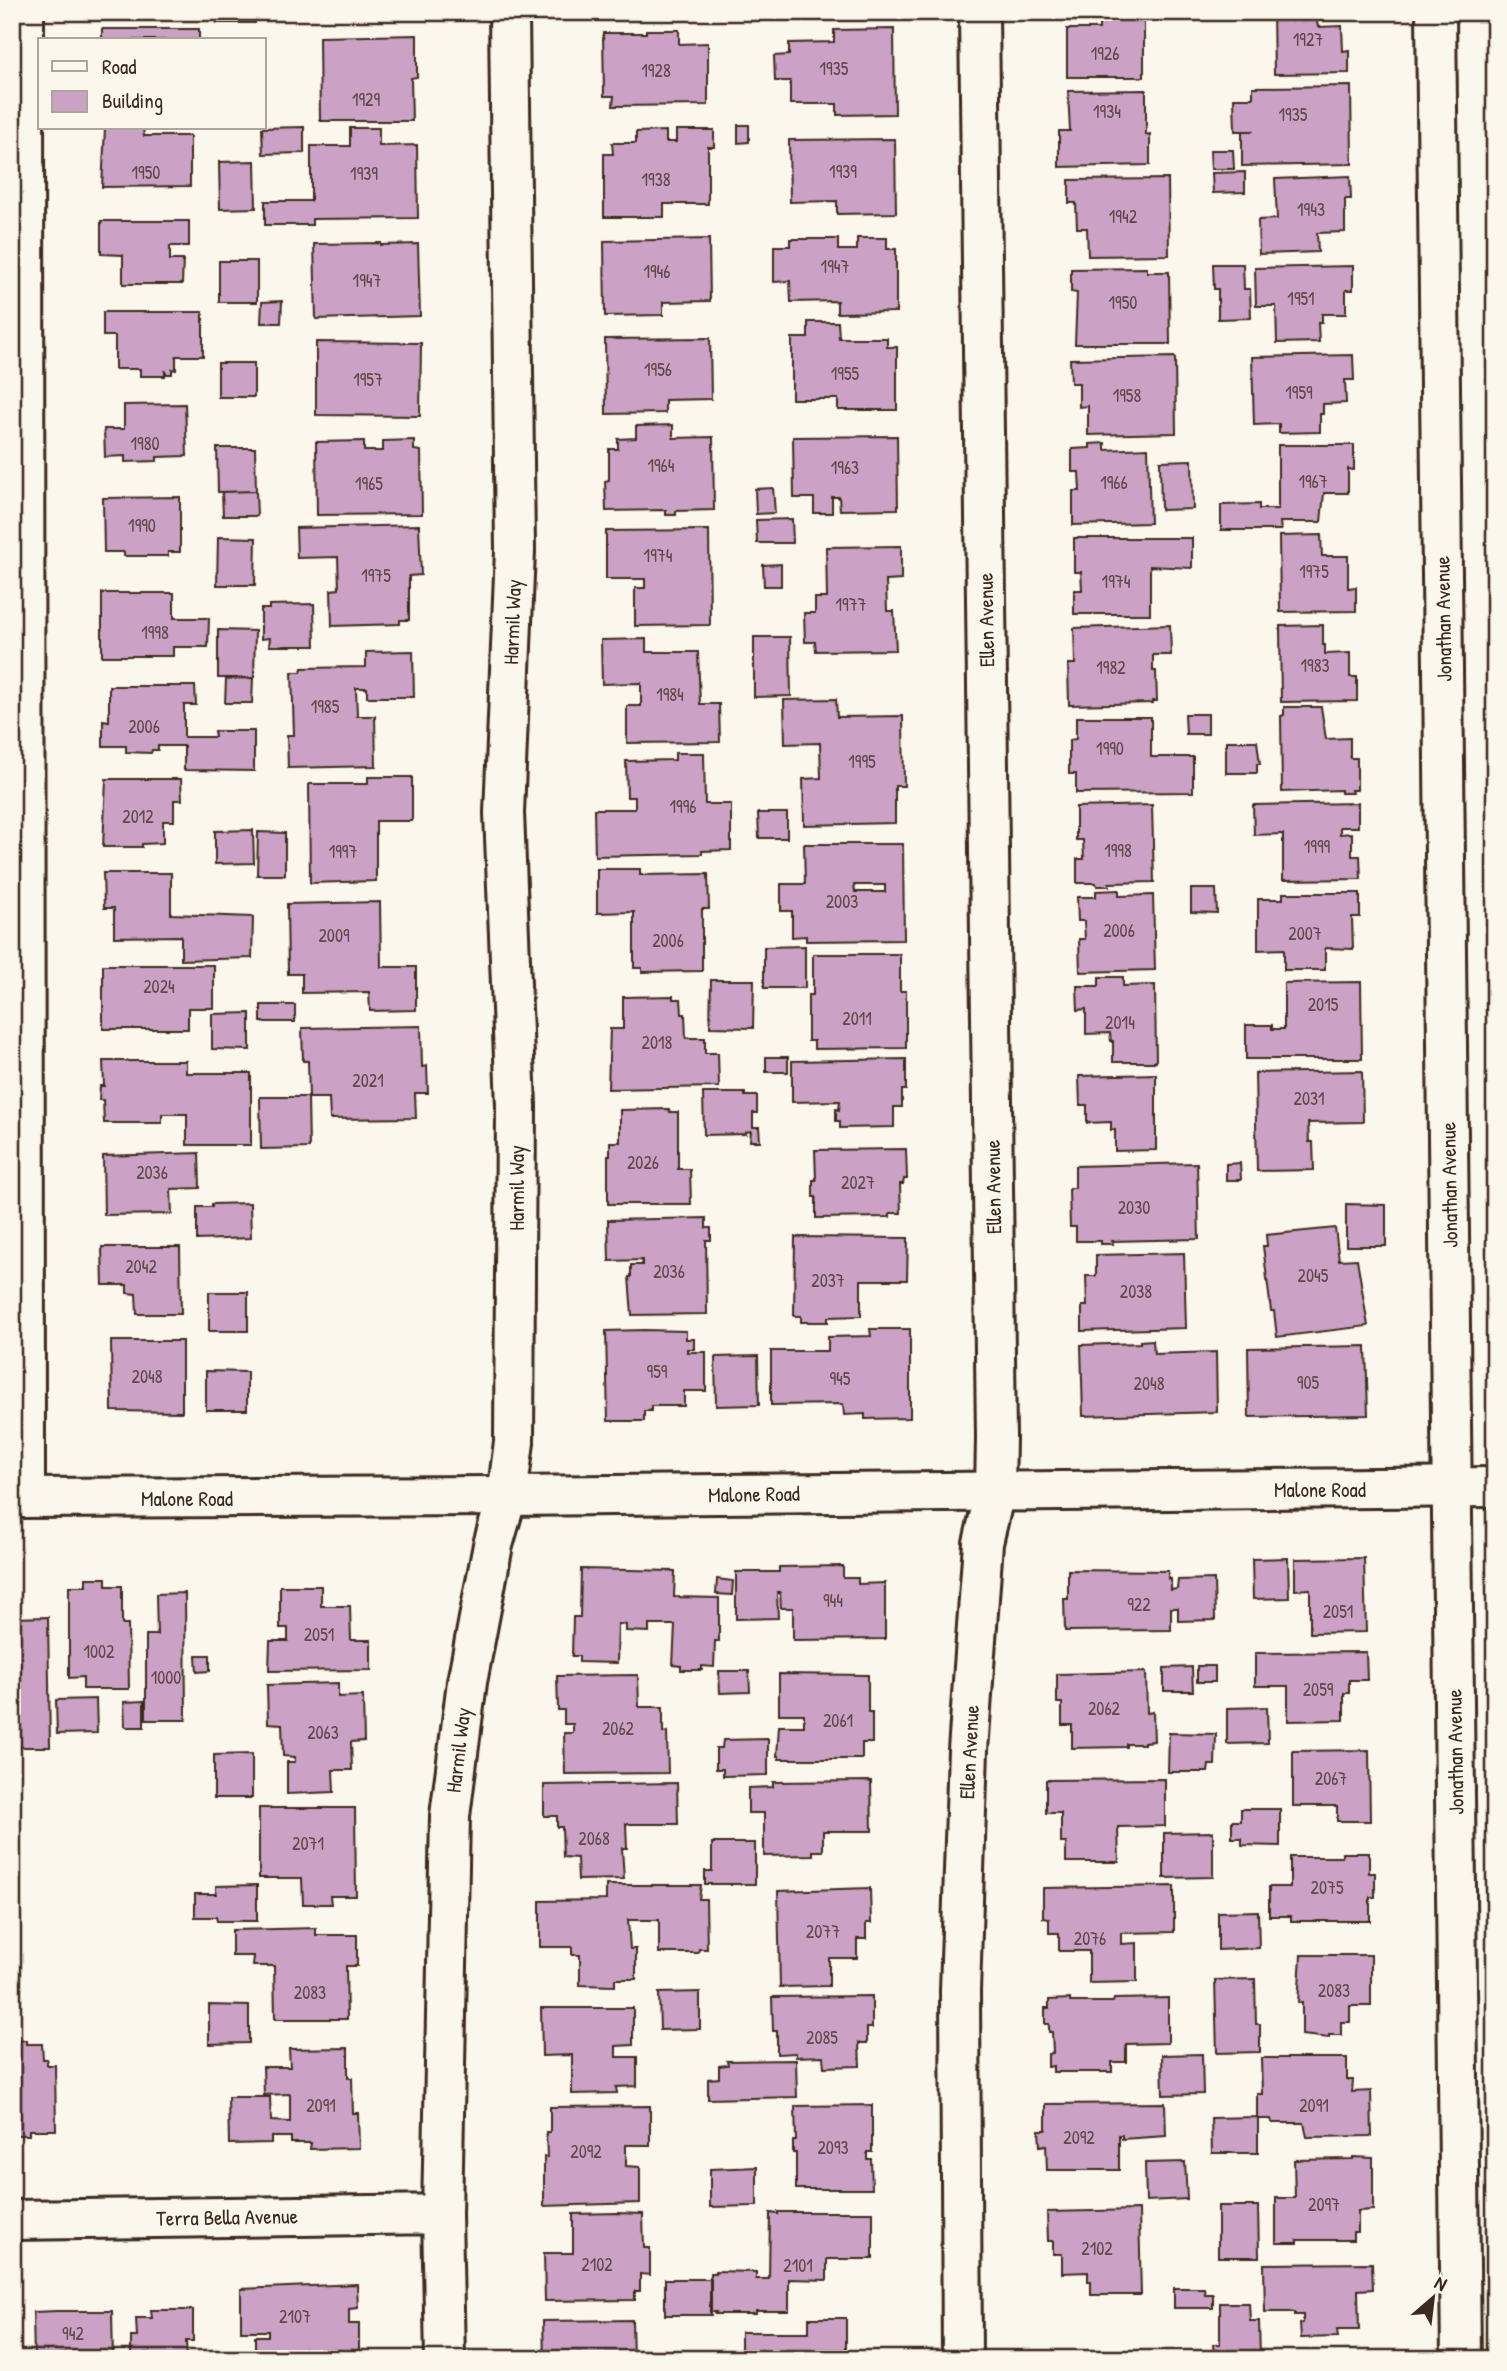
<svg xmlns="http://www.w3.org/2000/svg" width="1507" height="2371" viewBox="0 0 1507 2371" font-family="'Patrick Hand',sans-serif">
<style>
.building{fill:#cca1c6;stroke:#3b2a1e;stroke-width:2;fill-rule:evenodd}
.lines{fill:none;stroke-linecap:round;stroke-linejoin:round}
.street-casing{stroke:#3b2a1e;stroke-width:44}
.secondary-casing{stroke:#3b2a1e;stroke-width:44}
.street{stroke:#fbf7ec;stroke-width:38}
.secondary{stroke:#fbf7ec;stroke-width:38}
.labels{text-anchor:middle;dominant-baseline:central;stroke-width:5;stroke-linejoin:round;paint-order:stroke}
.number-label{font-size:18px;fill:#5f4848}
.street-label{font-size:21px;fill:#3b2a1e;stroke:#fbf7ec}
</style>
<rect width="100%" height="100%" fill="#fbf7ec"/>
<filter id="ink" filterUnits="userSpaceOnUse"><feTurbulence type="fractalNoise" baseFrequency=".0143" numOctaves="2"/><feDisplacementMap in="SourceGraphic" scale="14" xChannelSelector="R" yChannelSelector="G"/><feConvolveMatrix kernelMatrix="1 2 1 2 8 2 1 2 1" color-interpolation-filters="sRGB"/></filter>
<g filter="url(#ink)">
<path class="building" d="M217 12H255V23H217Z
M1099 12H1144V77H1067V29H1099Z
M1273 12H1315L1318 27 1342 26 1343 51 1349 50V73L1274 74Z
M102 29H199V40H102Z
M894 29 895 114 837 115V104H790V81H775L774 56 789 55V43L834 42V30Z
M646 30H679V44L708 43V105L613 106 614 96H604L603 33H646Z
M417 35V77L411 78 412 121H320L319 37Z
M1351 86 1352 164 1242 166V131H1254H1235L1234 98H1253V87Z
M1146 90V135L1150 134V165L1059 167V131H1070L1068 91Z
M738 125H749V142L738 143Z
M304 127V153L263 154 262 128Z
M105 128H143L144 136H190V186L102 187Z
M350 128H379V146L417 145 418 218 312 219V225H265V201H311V146H350Z
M676 130H714V147H708V204H664V217H604V154H613L612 143H636V132L666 131V142H676Z
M895 139 896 213 837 214V201L790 202 789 140Z
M1210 150H1233L1234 169H1211Z
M255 161 256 208 220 209 219 162Z
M1245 172V192L1213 193 1212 173Z
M1350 176 1351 199H1345V232L1317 233 1318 252 1259 254 1258 220 1277 219 1275 179Z
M1168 179 1169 255 1088 256 1087 228H1077L1076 203H1069V180Z
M101 221H189V246H170V260H183L182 284H123V255L101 254Z
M857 238H887V249H896V312L837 313V301L791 302 790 281 774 282V246H790V239H838V250H857Z
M709 239 710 301 663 302V315L605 316 604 241Z
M381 243V245L418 244 420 316 316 319 314 244Z
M219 261H257V302H219Z
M1213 264H1243L1244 289H1250L1251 318 1218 319V289H1214Z
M1353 266V290H1346V314H1322V323H1318L1319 342 1277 343 1276 306H1256L1255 268Z
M1147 268V272H1169L1170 344H1075L1077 293 1071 292V269Z
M282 301 281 323H261L262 302Z
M103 312H203V356H176V370L172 369V374H166L165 370V376H140V369H115V336H103Z
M808 322H838L839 338H887V347H897V410H838V399H792V338H808Z
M710 338 711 399 665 400V413L606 414 605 339Z
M316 342 421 343 420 416 316 415Z
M1353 355 1354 380H1345L1346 403 1323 404V414H1320V432L1279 433V424L1254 425 1252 357Z
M1175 357 1176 433 1088 435V406L1079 407V383H1071L1070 359Z
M218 363H254V397H218Z
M185 404 187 456 157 457V461L125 462V456L105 457 104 429H124V405Z
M673 425V438L713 437 714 510 676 511V515H666V510L606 511 605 481 609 480V449H618V439L636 438V426Z
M897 436 898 509 840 510 839 497H832V513H814V498H794L793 437Z
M414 440V450L421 451 422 514 317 515 316 442 364 441V451H383V441Z
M1105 443V450L1148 448 1150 523 1073 525V491H1080L1079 472H1072V449L1090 448V444Z
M1278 445H1354V470L1348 469V493H1324L1321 522H1280L1281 530H1221V505L1259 504V509H1278Z
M217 448H255L256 491 218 492Z
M1192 460 1193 509 1161 510 1160 461Z
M773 488 775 513 756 514 755 489Z
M256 491 257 516H223L222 492Z
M180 497V552H168V556H124V552H104L103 498Z
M792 519 793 543H757L756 520Z
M419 525 421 575 409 576V620H400V624L332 626 331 590 339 589 338 557 297 558 296 528Z
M709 530 710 625 635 626V588H645V579H606V531Z
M1321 535 1322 556H1348V588L1356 587V611L1280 612 1279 536Z
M218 537 256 538 255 585H217Z
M1074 538H1192V568L1150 566V614H1074V590H1082L1081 572H1074Z
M901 546V580L886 581 887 611H894L896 650 816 651 815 642H805L804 613H815V598H827L826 547Z
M781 564V586H764L763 565Z
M102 593H174V618H209L208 647H173V656H102Z
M314 604 315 646H269L270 638 261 639V609H269V605Z
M1170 625 1171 655H1153V671H1156L1157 701H1153V703L1069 705 1068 664H1075L1074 628Z
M1323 625V645H1325V654L1350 653V677H1357V701L1281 702 1280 626Z
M218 630 255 631 254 678H218Z
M754 637H790L791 696 754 697Z
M646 639V652H698L700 704H719L720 742 627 743V706H641V683L602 684 601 640Z
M413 651 414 697H367V688H356L357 716H375L376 766 288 768 287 735H294L292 672H301L302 668 366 667V652Z
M253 678 252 703H225L226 679Z
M109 686H195L196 705H184V737H215L214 731H254V771L184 770V746H158V750H152L151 753 126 752V746H103V720L109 721Z
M836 699 837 717 903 716 904 786H895V823L804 825 803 779 821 778 820 743 785 744 784 700Z
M1284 707H1321L1326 739 1350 738V758H1357V790H1351L1352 793H1341V790L1282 792 1281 716 1284 715Z
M1185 714H1208V734H1186Z
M1076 717H1151V757H1193V792L1076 793V774H1069V740L1076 739Z
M1226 741H1257L1260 764H1257V773H1226Z
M675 753H704L705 804H731V850L702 851V854L595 856 594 809H635V797H627L626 761 675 760Z
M368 777H412V821H376V881L310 883 309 784H368Z
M106 779H181L182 800H174V821H163V843L142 844V847H103Z
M1358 803V827H1340V834L1352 833V856H1360L1361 879 1283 880V834L1254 835 1253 805Z
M1152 805 1154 882 1109 883V886H1097L1096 883H1077V859H1084L1083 840H1076V807Z
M758 813H787V838H759Z
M253 830 254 863 215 864V831Z
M258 832 285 833V875H257Z
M804 844H903L904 940 806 941V936L792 937V911H781V884H805ZM854 885H885V892H855Z
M597 869H640V875L708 874 709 909H702V971L642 972V968H634V912L597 913Z
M103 873H171V914L253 917 252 958 181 960V936L114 937V908H104Z
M1191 889H1216L1217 913 1191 912Z
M1119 890V896L1153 895 1155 970 1080 972 1079 939H1085L1084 921H1078L1077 897H1096V891Z
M1283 893H1360V917H1352L1353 949 1325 948V970H1284V949L1258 950V899H1283Z
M380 902 381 967H416V1010L370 1011 369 992 302 993V974H288L287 904Z
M805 946V988H764V947Z
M813 954H900V991H906V1048L814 1049V1041H808V995H813Z
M103 965H214V1008H188V1029H103Z
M1099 977H1123V986L1155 985 1156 1062H1113V1041H1111L1110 1033 1086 1034V1009L1078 1010 1077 986H1099Z
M711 980H754L753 1028 710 1027Z
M1361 982 1362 1059H1246V1025H1272V1029H1284V983Z
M673 996V999H681L682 1014H685L686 1038H705V1053H718L719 1087 608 1089 610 1029H623V997Z
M261 1005H295V1022H261Z
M250 1013V1050L212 1049V1014Z
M421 1026 422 1067 427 1066 428 1093H415L416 1118 330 1119 329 1098H309L308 1061H303L302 1028Z
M766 1057H788V1072H766Z
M906 1059V1090H902V1107H894V1127L840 1128V1121H836V1109L839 1110 840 1101 792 1102V1061Z
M103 1061H186V1073H251V1145H187V1114H162V1123H104L103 1100H99L100 1086H104Z
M1362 1071 1363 1122 1308 1123 1309 1142H1313L1314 1170 1257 1171 1255 1073Z
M1156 1074V1150L1115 1151V1129L1111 1130V1122L1087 1123V1105H1080L1079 1076Z
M703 1093H745V1096H757V1113H753V1127H759L760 1141H750L751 1131 746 1132V1134L704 1135Z
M260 1097H308L309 1148 261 1149Z
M669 1109 670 1112H678V1169H690L691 1204H608V1155H610V1142H620V1110Z
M906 1149 907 1179H904L903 1184H900L901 1213H890V1217L816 1218V1197H813V1180H816L815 1150Z
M199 1153 200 1188 171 1189 172 1214 104 1215 103 1156Z
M1197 1163 1199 1239 1112 1241 1113 1244H1101V1241H1076V1227H1070L1069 1188H1075V1166Z
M1240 1163 1241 1180H1226V1164Z
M250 1203 251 1238 197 1240V1207H212V1204Z
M1346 1204 1386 1205V1246H1346Z
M706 1218V1228H711V1240H706L707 1314 632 1315 629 1277H631V1265H642V1260L609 1261 608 1220Z
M1335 1228 1339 1260 1357 1259 1368 1326 1277 1337 1274 1311H1271L1263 1246H1267L1266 1235Z
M795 1237 908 1238 907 1280H861V1316L828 1317V1322H801V1316H794Z
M102 1247H180L181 1314H137L136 1294 127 1293V1285H103Z
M1184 1253 1186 1328 1082 1331V1306H1087L1086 1276H1096V1255Z
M209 1292H248V1331H209Z
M870 1329H910V1418L865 1419V1414L844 1415 843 1404 771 1405V1351H828V1337L871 1336Z
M644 1330 686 1331V1339H694V1349H687V1352H706V1391H684V1406H651V1411H644V1421H608L606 1331Z
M1153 1340 1154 1354 1216 1352 1217 1412 1083 1416 1081 1345 1140 1343V1341Z
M111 1341H182V1412L112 1411Z
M1366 1346 1368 1415 1249 1417 1248 1348Z
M758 1356 759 1405 716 1406 715 1357Z
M206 1371 247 1372V1410H206Z
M1288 1558 1289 1598 1253 1599 1252 1559Z
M1364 1558 1366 1632 1310 1633V1589L1295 1590V1559Z
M843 1566V1578H858V1584L885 1583V1639L793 1640V1608H781L780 1592H777L778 1618 736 1619V1572H779V1567Z
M581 1569 675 1571 674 1597 719 1598V1641H715L714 1667 702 1666V1670H681V1666L673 1665 675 1625H649V1632L626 1631V1625L618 1624 617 1663 579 1662V1656H572L573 1617H580Z
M1068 1570 1168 1571V1579H1171V1590L1177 1589 1178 1580 1214 1579 1215 1620 1178 1621V1608H1171V1630L1065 1631 1064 1599H1068Z
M86 1578H106V1586H122V1624H128L129 1689H83V1677L69 1678V1586H86Z
M717 1579 733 1581 732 1595 716 1594Z
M280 1586H321V1606H350L351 1640H371V1670L269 1671 270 1641H288V1628H280Z
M185 1593 186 1720H146V1635H157L156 1594Z
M48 1617 50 1747H12V1705H15L12 1618Z
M1366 1652 1367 1680H1349V1693H1344V1720L1288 1721V1686H1255V1653Z
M196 1655H210V1671L197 1672Z
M1197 1666H1215V1682H1197Z
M1192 1667 1193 1691H1164V1668Z
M719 1671H749L750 1692 720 1693Z
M1146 1672 1147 1713 1153 1712 1154 1741 1144 1742V1744H1126V1747L1072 1748V1725H1062V1703H1057V1674Z
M779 1674 868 1675V1712H872V1743H862V1759H779V1756H777L779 1726H804V1714H779Z
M638 1675 639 1707H663V1733L667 1732 668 1773 565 1774 564 1733H573V1724H564V1710H558L557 1676Z
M338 1683V1697L363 1696 364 1741 351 1742 352 1770H333L334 1792 287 1794V1762H295V1757L283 1756 282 1724 268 1723 267 1685Z
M96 1699 97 1733 57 1734 56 1700Z
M144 1701V1727H125L124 1702Z
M1267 1707 1268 1743 1227 1744V1708Z
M1169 1733 1216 1734 1215 1765H1209L1208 1772H1168Z
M768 1739V1775L723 1776V1769H716V1748H722L723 1740Z
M1369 1750 1370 1821H1337V1806H1293V1751Z
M252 1754V1798H214V1755Z
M1165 1779V1826L1118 1827 1119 1862H1066V1843H1061V1813H1046V1780Z
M871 1781 872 1831H823V1851H813V1855L764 1856V1813H748V1788L773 1787V1782Z
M677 1783 678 1824H626L627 1848H622L624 1879 578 1880 577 1858 563 1857 562 1827H557V1816H544V1785Z
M259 1808H355L356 1896H330L331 1904H303L302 1878H259Z
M1241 1809H1280V1846L1242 1845V1838H1232V1821H1241Z
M1213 1832V1877L1164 1878V1833Z
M712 1843H755V1884H705V1871H712Z
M1342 1853H1369V1873H1375V1897H1370V1921H1291V1916H1269V1887H1290V1857H1342Z
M257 1885V1921H217L216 1917H195V1894H216V1886Z
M606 1885H701L699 1899H706L707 1949H699L698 1953H659V1920H628L630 1949H636V1979H615V1986L580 1985V1955H572V1947H540V1901L606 1900Z
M1174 1886V1932L1121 1933V1944L1137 1943V1982L1089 1983V1951H1059V1933H1049V1919L1043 1918V1888Z
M870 1888 871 1923H866V1939H857V1958H829V1986L780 1987 778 1891Z
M1258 1911 1259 1948 1218 1950V1912Z
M316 1928V1935H357V1966H346L347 2019H275L274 1966H253L254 1956H232V1930Z
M1301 1955H1371V2006H1350V2022H1341V2035H1329V2038L1302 2035V2003H1298Z
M1255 1979 1256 2024H1260V2052L1217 2053 1215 1980Z
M700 1992V2029L660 2030 659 1993Z
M872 1996V2028H867V2043H859L860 2066 824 2067 823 2056 796 2057V2053L777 2054V2031H773L772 1997Z
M1168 1998V2043L1126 2044V2062H1112V2072H1053V2066L1048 2067V2054L1053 2053 1052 2032H1049V2024H1045V2008H1049V2000L1070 1999V2002H1113L1114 1999Z
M209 2005 249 2006V2043L209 2044Z
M541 2008H633V2045L616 2046V2057H637V2086L616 2087 617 2093 572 2094V2055L542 2056Z
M26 2040V2044H42L43 2059H47V2065H55L56 2130H29V2135H12V2041Z
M348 2048V2078H352L353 2113H358L359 2148 310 2149 311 2143H291V2137H271V2143L229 2144 228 2097H270L271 2121 290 2122V2094L264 2095 263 2067H290L289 2049Z
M1202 2054 1203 2094 1163 2095 1162 2055Z
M1261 2058H1347V2080H1353L1352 2092 1371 2091 1372 2136 1307 2137 1304 2123H1272L1271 2119H1258V2153H1212L1211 2118 1257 2117V2094H1262Z
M796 2060 797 2097 708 2099V2079L719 2078V2066L728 2065 727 2061Z
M1165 2103 1166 2136 1122 2139V2135H1119V2170H1047L1046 2145 1040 2146 1039 2130H1046V2104Z
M872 2105V2152H867V2159H871L872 2189H796V2153H793V2141H796L795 2106Z
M650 2106V2145H626V2166L640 2167V2203L544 2206V2157H547L546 2132H550V2107Z
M1353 2157 1373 2158V2210L1358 2211V2232H1353V2240H1297V2243H1276V2198H1295L1294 2160 1353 2159Z
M1185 2162 1187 2199 1146 2201 1145 2163Z
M757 2167V2206L710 2207V2169Z
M1218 2206H1258L1259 2257H1218Z
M1139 2210 1141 2295H1091V2281H1088V2272L1062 2273V2254H1053V2241H1048L1047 2212Z
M778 2212H873V2259H827V2280L789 2279V2311H756V2314H715L716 2312H710V2273H715V2271L756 2272V2279H769L770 2213 778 2214Z
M617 2213 643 2214 644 2248H650V2275L640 2274V2291H635V2300L545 2301 544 2253H573V2214Z
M1372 2263 1373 2289 1358 2290 1359 2330H1337L1338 2337 1301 2338 1300 2324 1303 2323V2315H1295V2312H1265L1264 2264Z
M665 2279H711V2315H665Z
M357 2284 358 2308 349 2309V2324H359V2359H255V2336H268V2331H241V2289Z
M1174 2288H1204L1205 2294H1213V2308H1174Z
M1220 2303H1249L1250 2321H1259L1260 2357 1214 2358 1213 2344H1220Z
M151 2310H193V2341H186L187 2359H131V2337H137L136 2318H152Z
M57 2311H112L113 2359H86V2354H59V2359H34L33 2312Z
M12 2318H16V2359H12Z
M809 2318H846V2359H741V2332H809Z
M632 2320 633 2359H544L543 2321Z"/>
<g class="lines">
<g class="street-casing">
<path id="street" d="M24 12 25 1498
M1436 12 1461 2359
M12 2220 442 2214
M445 2359 442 2214 450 1816 467 1682 493 1545 507 1496 514 1442 516 1106 504 813 515 551 509 12
M962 2359 960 1991 968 1750 983 1543 995 1492 996 1438 979 12"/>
</g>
<g class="secondary-casing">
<path id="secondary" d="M12 1498 507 1496 1495 1487"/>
</g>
<use href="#street" class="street"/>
<use href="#secondary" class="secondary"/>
</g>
</g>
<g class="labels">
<g class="number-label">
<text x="1308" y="39">1927</text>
<text x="1105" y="53">1926</text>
<text x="834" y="68">1935</text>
<text x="656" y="70">1928</text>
<text x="366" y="99">1929</text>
<text x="1107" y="111">1934</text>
<text x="1293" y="114">1935</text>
<text x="843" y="171">1939</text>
<text x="146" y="172">1950</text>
<text x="364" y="173">1939</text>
<text x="656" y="179">1938</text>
<text x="1311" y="209">1943</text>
<text x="1123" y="216">1942</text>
<text x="835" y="266">1947</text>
<text x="657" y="271">1946</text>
<text x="367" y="280">1947</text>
<text x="1301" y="298">1951</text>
<text x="1123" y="302">1950</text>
<text x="658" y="369">1956</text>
<text x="845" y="373">1955</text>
<text x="368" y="379">1957</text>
<text x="1299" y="392">1959</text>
<text x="1127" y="395">1958</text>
<text x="145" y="443">1980</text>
<text x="661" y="465">1964</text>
<text x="845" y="467">1963</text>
<text x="1313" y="481">1967</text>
<text x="1114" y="482">1966</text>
<text x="369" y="483">1965</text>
<text x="142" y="525">1990</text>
<text x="658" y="555">1974</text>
<text x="1314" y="571">1975</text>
<text x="376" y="575">1975</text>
<text x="1116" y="581">1974</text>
<text x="851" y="604">1977</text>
<text x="155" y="632">1998</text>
<text x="1315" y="665">1983</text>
<text x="1111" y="667">1982</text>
<text x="670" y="694">1984</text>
<text x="325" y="706">1985</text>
<text x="144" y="726">2006</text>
<text x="1110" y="748">1990</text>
<text x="862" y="761">1995</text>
<text x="683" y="806">1996</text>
<text x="138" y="816">2012</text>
<text x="1317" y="846">1999</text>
<text x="1118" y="850">1998</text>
<text x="343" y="851">1997</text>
<text x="842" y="901">2003</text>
<text x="1119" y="930">2006</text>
<text x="1305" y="933">2007</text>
<text x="334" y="935">2009</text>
<text x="668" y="940">2006</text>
<text x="159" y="986">2024</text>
<text x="1323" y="1004">2015</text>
<text x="857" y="1018">2011</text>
<text x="1120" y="1022">2014</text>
<text x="657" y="1042">2018</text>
<text x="368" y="1080">2021</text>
<text x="1309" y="1098">2031</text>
<text x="643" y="1162">2026</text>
<text x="152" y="1172">2036</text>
<text x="858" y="1182">2027</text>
<text x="1134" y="1207">2030</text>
<text x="141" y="1266">2042</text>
<text x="669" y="1271">2036</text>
<text x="1313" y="1275">2045</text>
<text x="828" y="1280">2037</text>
<text x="1136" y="1291">2038</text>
<text x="657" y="1371">959</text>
<text x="147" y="1376">2048</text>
<text x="840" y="1378">945</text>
<text x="1308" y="1382">905</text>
<text x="1149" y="1383">2048</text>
<text x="833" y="1600">944</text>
<text x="1139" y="1604">922</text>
<text x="1338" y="1611">2051</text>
<text x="319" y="1634">2051</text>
<text x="99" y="1651">1002</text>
<text x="166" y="1677">1000</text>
<text x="1318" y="1689">2059</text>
<text x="1104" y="1708">2062</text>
<text x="838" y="1720">2061</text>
<text x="618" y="1728">2062</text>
<text x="323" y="1732">2063</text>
<text x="1331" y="1778">2067</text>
<text x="594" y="1838">2068</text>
<text x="308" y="1843">2071</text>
<text x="1327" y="1887">2075</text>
<text x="823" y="1931">2077</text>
<text x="1090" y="1938">2076</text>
<text x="1334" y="1990">2083</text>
<text x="310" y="1992">2083</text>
<text x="822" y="2037">2085</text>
<text x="321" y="2105">2091</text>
<text x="1314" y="2105">2091</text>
<text x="1079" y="2137">2092</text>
<text x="833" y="2147">2093</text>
<text x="586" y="2151">2092</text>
<text x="1324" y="2204">2097</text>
<text x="1097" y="2248">2102</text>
<text x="597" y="2264">2102</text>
<text x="798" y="2265">2101</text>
<text x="295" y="2316">2107</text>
<text x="73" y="2333">942</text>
</g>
<g class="street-label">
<text transform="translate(1443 619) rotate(-91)">Jonathan Avenue</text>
<text transform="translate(986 620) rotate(-91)">Ellen Avenue</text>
<text transform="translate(512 622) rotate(-88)">Harmil Way</text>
<text transform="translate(1449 1185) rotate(-91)">Jonathan Avenue</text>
<text transform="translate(993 1187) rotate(-91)">Ellen Avenue</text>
<text transform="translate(516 1188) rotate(-90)">Harmil Way</text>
<text x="1320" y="1489">Malone Road</text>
<text transform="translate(754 1494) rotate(-1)">Malone Road</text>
<text x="187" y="1498">Malone Road</text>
<text transform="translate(458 1750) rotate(-83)">Harmil Way</text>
<text transform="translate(969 1752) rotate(-87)">Ellen Avenue</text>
<text transform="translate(1455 1752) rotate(-91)">Jonathan Avenue</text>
<text transform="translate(227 2217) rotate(-1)">Terra Bella Avenue</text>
</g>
</g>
<rect width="1507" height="2371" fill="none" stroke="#fbf7ec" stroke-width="42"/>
<rect x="21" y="21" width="1465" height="2329" fill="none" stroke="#3b2a1e" stroke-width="2.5" filter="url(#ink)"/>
<rect x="38" y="38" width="228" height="91" fill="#fbf7ec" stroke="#aea59a" stroke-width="2"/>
<rect x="52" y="61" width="35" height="10" fill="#fbf7ec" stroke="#aea59a" stroke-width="2"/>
<text x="102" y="74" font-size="21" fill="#3b2a1e">Road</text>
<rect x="52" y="91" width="35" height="21" fill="#cca1c6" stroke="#aea59a" stroke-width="2"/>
<text x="102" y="108" font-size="21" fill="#3b2a1e">Building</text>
<g transform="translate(1433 2298) rotate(28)" stroke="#fbf7ec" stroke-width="5" paint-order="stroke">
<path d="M0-5L12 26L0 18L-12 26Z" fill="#3b2a1e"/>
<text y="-10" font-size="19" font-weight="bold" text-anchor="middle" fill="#3b2a1e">N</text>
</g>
</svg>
